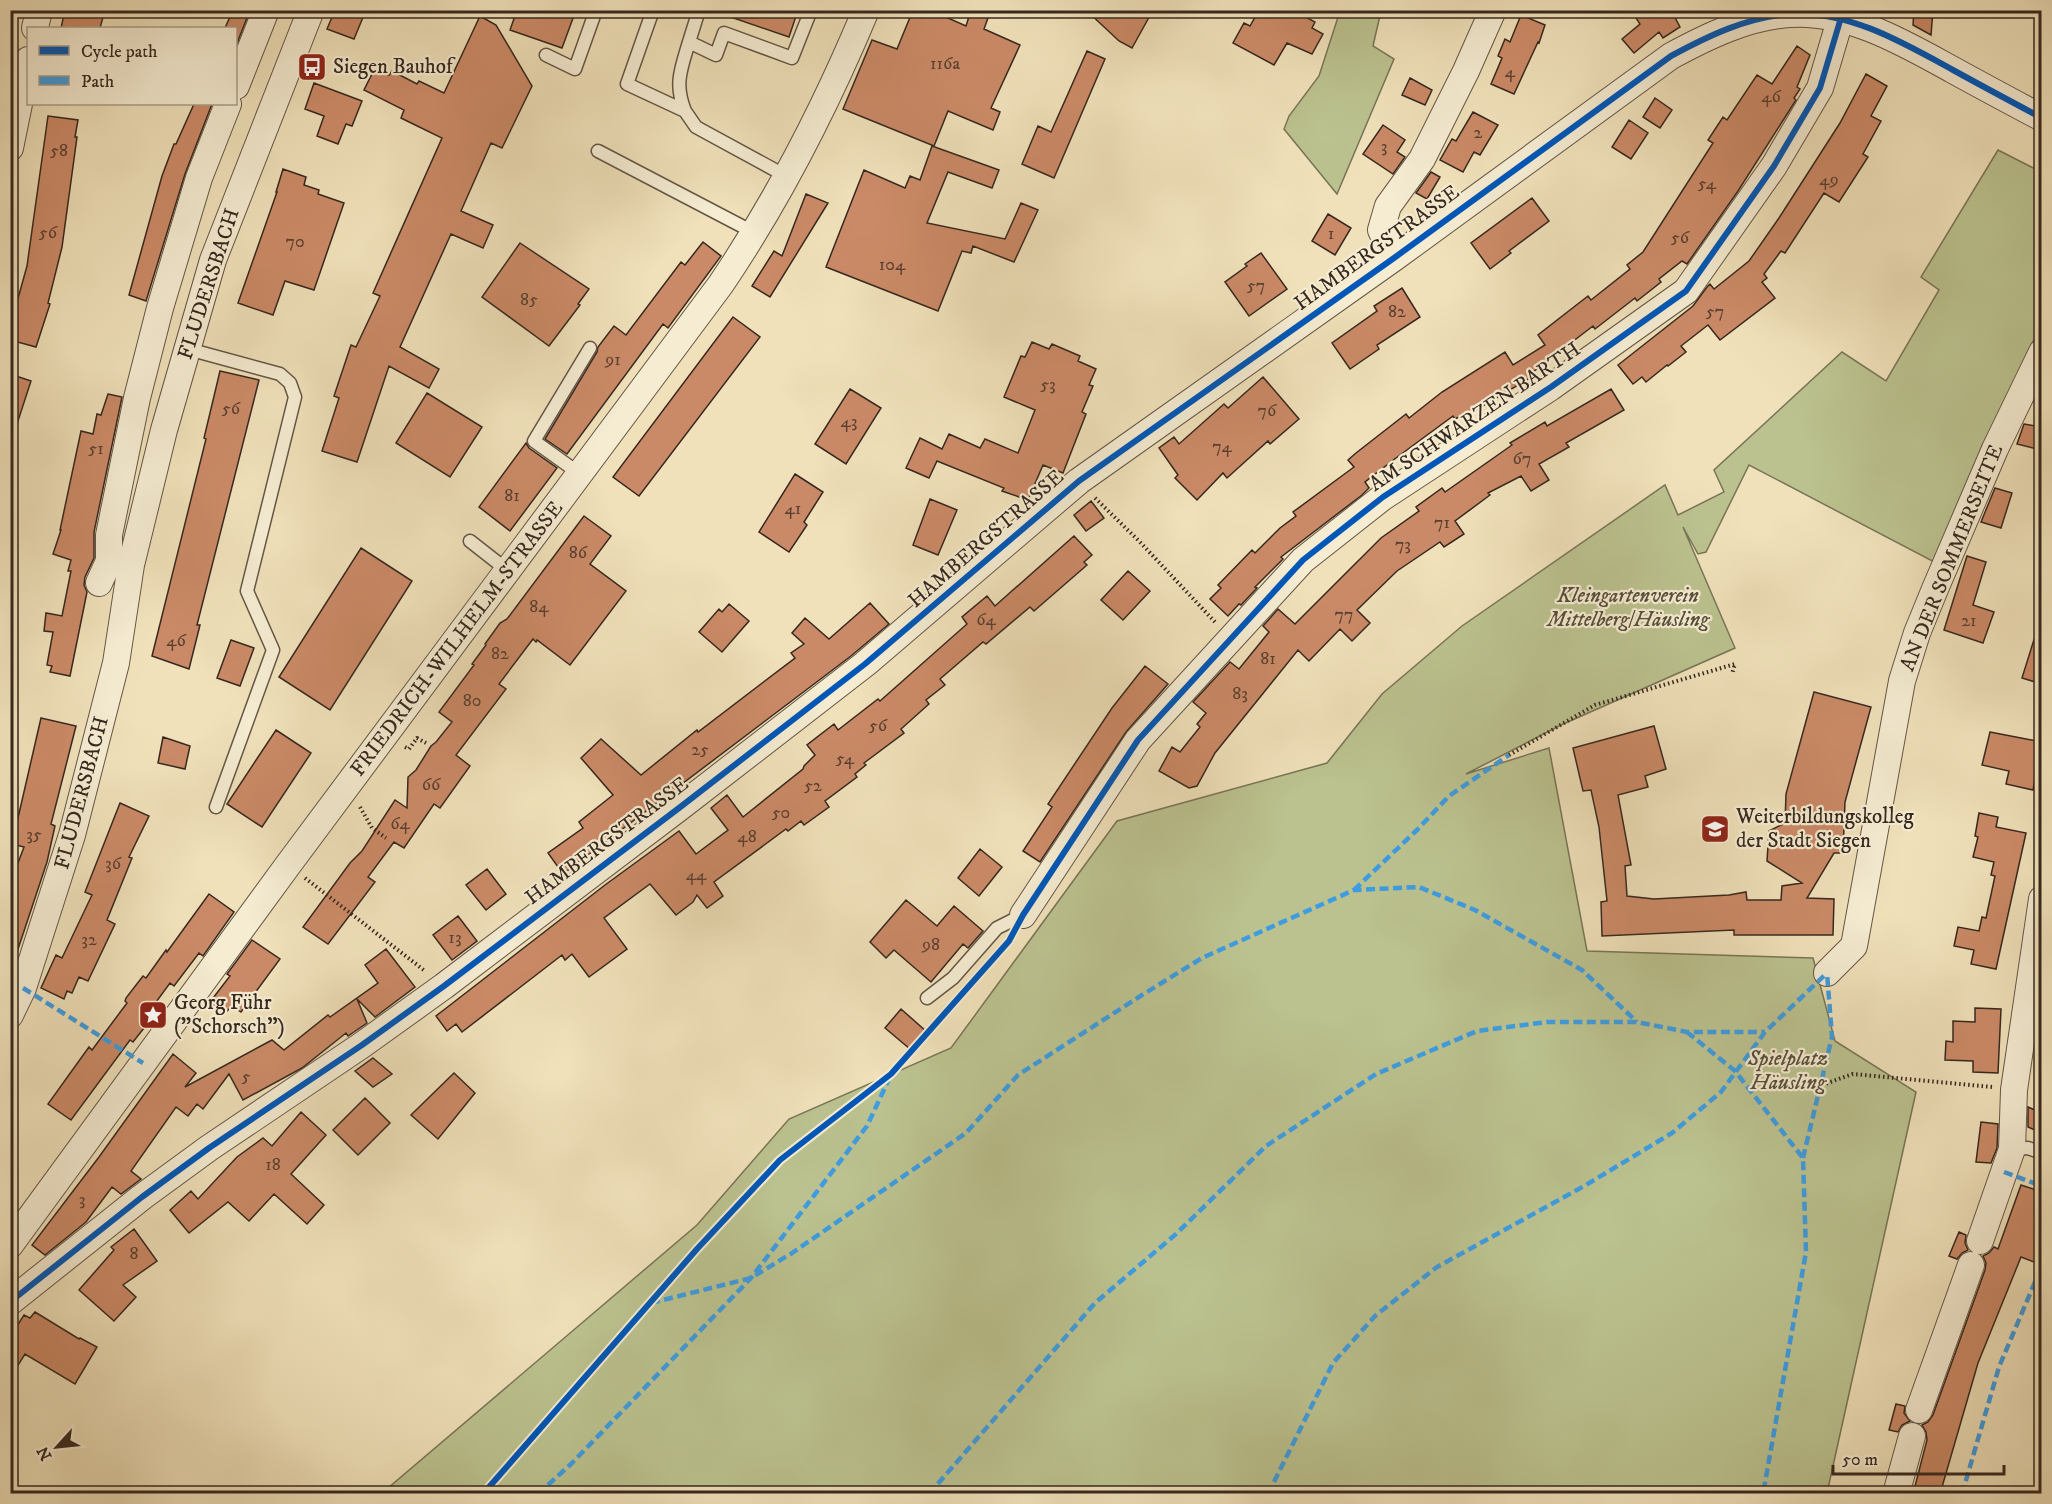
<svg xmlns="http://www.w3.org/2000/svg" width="2052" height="1504" viewBox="0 0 2052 1504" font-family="'IM FELL DW Pica',serif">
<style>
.green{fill:#bbc28f;stroke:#787557;stroke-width:1.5}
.building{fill:#cb8a67;stroke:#36281f;stroke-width:1.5}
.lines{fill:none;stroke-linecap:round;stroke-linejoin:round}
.lane-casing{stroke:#645646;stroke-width:15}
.street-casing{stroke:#645646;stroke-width:28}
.path{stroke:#36281f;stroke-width:4;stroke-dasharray:1.5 3;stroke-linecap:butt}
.lane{stroke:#f5ecd2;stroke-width:12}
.street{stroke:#f5ecd2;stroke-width:26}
.quiet{stroke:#3e9ce0;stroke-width:4.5;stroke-dasharray:9 4.5;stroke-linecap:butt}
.cycleway-casing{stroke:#f5ecd2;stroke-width:10}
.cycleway{stroke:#0057b8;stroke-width:6}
.labels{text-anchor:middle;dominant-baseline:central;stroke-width:4.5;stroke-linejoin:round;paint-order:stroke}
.number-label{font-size:18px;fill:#5b4031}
.poi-label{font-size:21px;fill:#36281f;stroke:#f5ecd2;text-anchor:start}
.street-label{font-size:21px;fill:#36281f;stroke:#f5ecd2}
.park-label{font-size:21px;font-style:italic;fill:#574e3b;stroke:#f5ecd2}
</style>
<rect width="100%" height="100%" fill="#f0e1ba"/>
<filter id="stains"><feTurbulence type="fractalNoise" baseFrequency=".00333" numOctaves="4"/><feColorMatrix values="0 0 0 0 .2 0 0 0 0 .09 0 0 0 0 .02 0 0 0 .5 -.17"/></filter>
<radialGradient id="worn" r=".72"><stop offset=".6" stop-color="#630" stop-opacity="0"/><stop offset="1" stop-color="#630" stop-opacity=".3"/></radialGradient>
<path class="green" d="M1340 11H1381L1373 46 1394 59 1337 194 1284 129 1289 116 1319 76Z
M1998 150 2041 172V323L1938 564 1749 465 1706 552 1698 554 1683 527 1735 648 1561 725 1466 774 1549 748 1587 951 1813 958 1835 1041 1916 1092 1827 1493 381 1494 697 1225 789 1119 951 1048 1117 821 1327 763 1382 694 1462 626 1665 485 1678 515 1724 492 1714 470 1842 352 1886 381 1939 290 1921 277Z"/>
<path class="building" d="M65 10H105L100 28H61Z
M233 10H250L236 46V28H225Z
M335 10H366L354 39 327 29Z
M517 10H576L562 48 510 30Z
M720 10H798L789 37 719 13Z
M913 10H930L966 26 971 10 989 15 984 29 1020 45 991 108 1000 112 993 130 948 111 934 146 843 109 872 40 897 49Z
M1086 10H1153L1132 48 1119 41Z
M1259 10H1293L1315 22 1312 28 1323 34 1312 54 1287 43 1274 65 1233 43 1244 23 1250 26Z
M1646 10H1671L1680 27 1663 38 1659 32 1634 53 1622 39 1640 24 1636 18Z
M1914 10H1933L1931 35 1913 25Z
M1521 15 1545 25 1539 43 1538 42 1514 94 1491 84 1502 58 1498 56 1505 39 1510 42Z
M480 16 496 25 532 86 502 148 491 143 461 211 493 225 483 248 451 234 400 347 439 369 429 388 389 366 357 462 322 451 339 398 334 396 351 345 356 347 380 296 373 293 442 138 401 118 404 110 364 90 374 70 389 75 392 71 417 84 419 81 444 93Z
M1797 46 1810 55 1797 87 1800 89 1794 98 1796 100 1738 191 1687 264 1682 261 1659 279 1661 282 1637 301 1635 298 1595 329 1593 326 1533 372 1535 375 1466 416 1465 414 1455 419 1453 416 1396 458 1365 482 1369 488 1362 495 1281 557 1283 559 1255 587 1257 588 1241 605 1239 604 1228 616 1210 599 1221 588 1218 585 1252 550 1255 553 1280 528 1296 516 1293 512 1354 467 1348 460 1356 453 1406 414 1409 418 1442 392 1505 352 1513 365 1545 345 1538 335 1588 296 1591 300 1630 269 1627 265 1643 252 1713 143 1708 140 1723 117 1727 120 1757 75 1772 84Z
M1087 51 1105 59 1054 178 1022 164 1038 126 1051 132Z
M1866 74 1887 86 1871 116 1881 121 1863 154 1868 157 1839 202 1824 193 1785 253 1781 251 1764 274 1767 278 1762 282 1775 298 1720 340 1708 325 1681 346 1686 352 1668 366 1667 365 1646 382 1642 377 1633 384 1618 365 1693 306 1707 287 1710 284 1714 289 1749 261 1779 218 1840 123Z
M1410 78 1432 90 1425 105 1402 95Z
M314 83 362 101 352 126 346 124 338 144 317 136 324 116 305 109Z
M1655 98 1672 110 1660 128 1643 117Z
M194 104H212L185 174 146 301 129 295 162 176 174 144H176Z
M1473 112 1498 125 1480 155 1474 152 1463 172 1440 160 1452 139 1456 141Z
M48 116 78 120 75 137H77L62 247 48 303 50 304 36 347 10 340V327L27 266Z
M1629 120 1648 133 1631 159 1612 147Z
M1383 125 1405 140 1397 152 1405 157 1393 174 1363 154Z
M932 146 999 170 992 188 948 172 927 223 1005 239 1021 203 1038 210 1014 262 973 246 971 253 962 251 938 311 826 267 864 170 905 188 910 176 920 180Z
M283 169 306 177 304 185 319 190 318 194 344 203 314 290 285 281 273 315 238 303 277 192H276Z
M1431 172 1440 177 1427 199 1416 193Z
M806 194 828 203 770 297 752 286 774 251 782 256Z
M1532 198 1549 221 1509 251 1511 253 1490 269 1471 243Z
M1328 214 1351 228 1335 255 1312 241Z
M703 242 721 256 668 328 663 324 567 454 545 439 597 352 598 347 614 326 626 335 681 262 685 265Z
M520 243 589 289 578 304 580 305 549 346 482 297Z
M1261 253 1287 289 1249 316 1225 282 1247 266 1245 264Z
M1402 288 1420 317 1377 345 1379 349 1350 369 1332 343 1377 311 1374 306Z
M733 317 760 337 639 496 613 477Z
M1032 342 1049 349 1052 344 1080 356 1078 361 1096 369 1089 385 1093 386 1082 412 1086 414 1063 473 1043 465 1028 500 1002 491 1004 488 937 461 929 478 906 468 920 438 942 449 949 434 980 448 985 439 1018 453 1035 410 1004 397 1021 356 1025 357Z
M220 371 259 380 197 625H200L189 669 152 656 206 439 204 438Z
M10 374 31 381 14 433 10 432Z
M1263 377 1299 419 1270 444 1268 441 1227 478 1223 473 1197 500 1175 478 1178 475 1159 448 1174 437 1179 444 1224 404 1228 408Z
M850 389 881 408 846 464 815 444Z
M1611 389 1624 410 1566 443 1569 447 1539 464 1549 480 1531 491 1521 476 1488 493 1490 495 1455 521 1464 534 1444 547 1440 542 1397 571 1357 610 1370 623 1352 641 1340 629 1309 661 1298 650 1215 753 1197 786 1189 788 1159 771 1172 747 1180 752 1200 727 1197 724 1206 713 1193 702 1230 662 1239 669 1269 632 1263 626 1278 609 1295 624 1381 538 1419 511 1416 507 1442 488 1445 492 1512 445 1510 443 1545 422 1547 426Z
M427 393 482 427 450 477 396 443Z
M108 394 122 397 94 532V558L85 577 84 585 87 592 70 676 50 672 52 666 47 665 53 632 44 631 46 613 62 616 71 571H68L71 560 53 554 61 530H60L81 431 93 434 97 414 101 415Z
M2024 424 2042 427 2037 449 2017 444Z
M526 443 529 448 557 468 510 531 479 507Z
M795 474 823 492 804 522 807 525 789 552 759 532Z
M1995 488 2012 493 2001 528 1981 522Z
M930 499 957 510 938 555 913 545Z
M1091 501 1104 518 1086 531 1074 515Z
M584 516 611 536 590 564 626 591 570 665 537 640 536 642 533 639 499 684 506 689 456 755 470 766 440 808 434 804 404 848 394 842 368 877 375 882 328 944 303 927 350 863 362 851 395 800 407 808 408 777 416 770 431 746 436 742 452 722 439 712 474 665 472 664 486 645 485 644 500 623 507 619Z
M1074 536 1092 555 1084 562 1087 565 1034 611 1030 607 986 644 983 642 940 679 945 685 926 700 929 704 901 729 904 733 864 763 866 765 855 774 857 777 825 801 829 807 804 825 801 821 788 831 786 829 714 882 723 896 707 908 697 895 693 902 676 915 650 884 604 918 627 949 589 977 572 954 565 960 562 955 462 1032 456 1024 447 1031 436 1016 445 1009 605 885 679 831 696 854 728 830 711 808 727 795 743 817 803 769 804 766 815 755 807 745 834 724 838 730 878 699 880 701 967 624 962 617 987 596 995 606Z
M361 548 412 581 330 710 279 677Z
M1967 556 1986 562 1973 605 1994 612 1983 643 1944 630Z
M1128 571 1150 591 1123 620 1101 600Z
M870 603 889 624 851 656 563 874 548 853 583 828 579 822 613 795 581 758 601 739 641 775 697 730 698 732 795 658 791 653 804 644 792 633 805 618 829 639Z
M729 604 749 621 722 652 699 632 719 609 722 612Z
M2037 630 2042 631V684L2022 678Z
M231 640 254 648 240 686 217 678Z
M1145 666 1168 684 1126 732 1040 862 1023 851 1052 807 1048 804 1112 708Z
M1814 692 1871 707 1845 802 1843 853H1834L1807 898 1834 899 1833 935H1734V930L1602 936 1601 902 1607 901 1599 827 1591 790 1583 791 1573 748 1654 726 1666 769 1645 776 1648 787 1618 795 1631 865 1625 866 1627 896 1654 899 1729 895 1746 892 1747 900H1781L1782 886 1802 883 1767 861 1769 831 1785 823 1786 794Z
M41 718 76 726 51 824 55 826 47 862 14 961 10 960V884L24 847 12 844Z
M276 730 311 753 262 827 227 804Z
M1990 732 2042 742 2033 790 2006 784 2009 771 1982 765Z
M163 737 190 746 185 769 158 763Z
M120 803 149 816 129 857 132 858 107 920 115 924 88 981 79 977 72 993 67 991 64 999 41 988 56 955 62 958 92 895 85 892Z
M1979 813 1998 817 1996 827 2026 833 1996 969 1971 964 1974 950 1954 946 1958 927 1979 931 1982 917 1986 918 1995 876 1991 875 1994 862 1973 857 1978 837 1975 836Z
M980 849 1002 867 979 896 958 878Z
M487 869 506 894 486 910 466 885Z
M209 894 234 912 203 956 199 953 174 986 170 983 140 1024 144 1028 133 1042 130 1040 71 1120 48 1104 89 1047 92 1050 127 1003 125 1001 126 998 143 976 146 978 166 950 167 952Z
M906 900 937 926 954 906 983 931 968 948 963 944 931 982 894 950 886 958 870 942Z
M458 916 477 941 452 960 433 935Z
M252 940 280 959 241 1012 232 1006 224 1014 210 1002 230 976 227 974Z
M386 949 415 987 375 1017 357 999 367 1023 348 1036 346 1033 302 1068 243 1100 229 1074 203 1109 197 1104 188 1116 176 1107 131 1171 141 1179 121 1194 112 1187 86 1222 45 1255 32 1245 99 1157 173 1054 196 1073 185 1087 272 1040 284 1050 328 1015 330 1017 378 983 365 965Z
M1975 1008 2001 1009 1998 1073 1973 1072V1061L1945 1060 1946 1041 1953 1042V1021L1975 1022Z
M901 1009 927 1032 910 1049 885 1028Z
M373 1058 392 1074 373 1087 355 1071Z
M454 1073 475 1093 438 1139 411 1115Z
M365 1098 390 1123 358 1155 333 1130Z
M2028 1107 2042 1113V1133L2028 1127Z
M301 1112 326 1135 291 1174 324 1205 307 1224 274 1194 249 1221 228 1202 189 1233 170 1210 191 1191 198 1199 237 1157 263 1138 272 1146Z
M1981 1122 1998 1124 1997 1148 1991 1163 1976 1162Z
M2021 1185 2042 1192V1265L2021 1257 1978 1363 1940 1494H1913L1927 1440 1926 1432 1922 1425 1928 1422 1933 1415 1985 1270 1986 1263 1983 1256 1989 1253 1994 1247 1998 1249Z
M134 1229 157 1261 123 1285 136 1297 114 1321 79 1290 114 1250 111 1247Z
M1959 1232 1966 1235 1965 1243 1968 1250 1962 1253 1957 1259 1949 1256Z
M35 1312 79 1339 80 1338 97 1347 75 1384 25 1354 10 1378V1337L24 1315 30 1318Z
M1896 1404 1905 1406 1904 1413 1910 1421 1902 1425 1898 1432 1889 1430Z"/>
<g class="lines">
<g class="lane-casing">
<path id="lane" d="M653 10 627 84 685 111 696 127 786 176
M689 42 699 10
M546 55 575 69 596 10
M685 111C674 84 681 69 689 42L716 55 724 33 792 58 811 10
M598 151 755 233
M188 349 280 374 290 383 295 397 247 591 273 650 216 807
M580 474 534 441 590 348
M470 541 507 570
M927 998 953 978 997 928 1023 915
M2012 1149 2028 1148 2042 1153"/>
</g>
<g class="street-casing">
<path id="street" d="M35 28 39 10
M236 86 266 10
M10 148 28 60
M1394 258 1381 230 1388 206 1422 159 1466 71 1493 10
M131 565 109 561V535L137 398 160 308 199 178 228 104
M99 583 109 561
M1023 915 1138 740 1303 560 1383 497 1551 387 1686 291 1774 166 1820 88 1843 10
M1827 973 1854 946 1902 681 1917 633 1935 589 1995 449 2042 352
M10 1015 23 988 72 835 116 663 131 565 164 430 213 260 311 10
M1980 1241 2012 1149 2014 1090 2042 899
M10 1245 288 865 721 284C779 198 826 106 866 10
M10 1302 142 1197 209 1148 362 1045 444 986 679 808 865 664 1079 481 1394 258 1671 56C1708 36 1747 17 1790 14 1848 10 1904 43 1953 70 1982 86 2012 102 2042 118
M1919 1410 1971 1265
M1896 1494 1912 1436"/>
</g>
<path class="path" d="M1095 498 1139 541 1215 622
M405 747 409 749 417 738 426 743
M1509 755 1595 705 1735 664 1732 674
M360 807 372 828 386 838
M305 878 425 971
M1822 1085 1853 1074 1992 1087"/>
<use href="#lane" class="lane"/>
<use href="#street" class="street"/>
<path class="quiet" d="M1354 890 1418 829 1449 796 1509 755
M23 988 143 1063
M1687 1032 1735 1071 1803 1158 1806 1252 1763 1494
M1803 1158 1832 1037 1827 973
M2004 1172 2042 1186
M651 1303 751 1278 792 1253 966 1133 1018 1075 1142 995 1202 958 1354 890 1419 887 1475 910 1582 970 1637 1022
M538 1494 571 1464 751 1278 867 1126 889 1079
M929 1494 1095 1303 1176 1234 1266 1146 1376 1074 1477 1031 1547 1022H1637L1687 1032H1765
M1268 1494 1333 1363 1375 1316 1437 1267 1586 1185 1672 1133 1721 1092 1765 1032 1827 973
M1962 1494 1999 1367 2035 1282 2042 1277"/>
<g class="cycleway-casing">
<path id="cycleway" d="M10 1302 142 1197 209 1148 362 1045 444 986 679 808 865 664 1079 481 1394 258 1671 56C1708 36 1747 17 1790 14 1848 10 1904 43 1953 70 1982 86 2012 102 2042 118
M483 1494 697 1249 780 1160 891 1074 1009 941 1023 915 1138 740 1303 560 1383 497 1551 387 1686 291 1774 166 1820 88 1843 11"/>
</g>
<use href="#cycleway" class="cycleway"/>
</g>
<defs>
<g id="bus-square" transform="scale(1.5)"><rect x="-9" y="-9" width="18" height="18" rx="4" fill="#8f2418" stroke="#f5ecd2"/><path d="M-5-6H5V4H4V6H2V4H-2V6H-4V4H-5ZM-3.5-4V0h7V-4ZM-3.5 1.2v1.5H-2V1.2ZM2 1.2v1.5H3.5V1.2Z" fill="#fff"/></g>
<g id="school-square" transform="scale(1.5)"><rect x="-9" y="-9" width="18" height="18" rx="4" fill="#8f2418" stroke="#f5ecd2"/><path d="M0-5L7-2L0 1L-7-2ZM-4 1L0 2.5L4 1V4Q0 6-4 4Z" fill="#fff"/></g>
<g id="sight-square" transform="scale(1.5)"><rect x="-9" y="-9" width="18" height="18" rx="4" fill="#8f2418" stroke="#f5ecd2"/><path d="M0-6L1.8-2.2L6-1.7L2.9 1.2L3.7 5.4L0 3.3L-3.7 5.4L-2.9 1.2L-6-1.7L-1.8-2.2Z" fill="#fff"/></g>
</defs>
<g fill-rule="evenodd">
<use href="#bus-square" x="312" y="67"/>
<use href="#school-square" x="1715" y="829"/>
<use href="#sight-square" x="153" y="1015"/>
</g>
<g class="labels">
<g class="number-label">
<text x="945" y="64">116a</text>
<text x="1510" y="72">4</text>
<text x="1771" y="97">46</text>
<text x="1478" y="133">2</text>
<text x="1384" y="147">3</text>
<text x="59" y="151">58</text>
<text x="1829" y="180">49</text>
<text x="1707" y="184">54</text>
<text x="48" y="233">56</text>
<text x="1331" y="234">1</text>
<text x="1680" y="238">56</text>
<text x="295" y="242">70</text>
<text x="892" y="265">104</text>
<text x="1256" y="286">57</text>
<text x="529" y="300">85</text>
<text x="1397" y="312">82</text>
<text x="1715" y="312">57</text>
<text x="613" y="360">91</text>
<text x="1048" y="385">53</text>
<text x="231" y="409">56</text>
<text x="1267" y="411">76</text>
<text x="849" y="422">43</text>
<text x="1222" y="447">74</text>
<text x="96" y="449">51</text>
<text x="1522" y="459">67</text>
<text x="512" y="496">81</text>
<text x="793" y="509">41</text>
<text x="1442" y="523">71</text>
<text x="1403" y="545">73</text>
<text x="578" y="553">86</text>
<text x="539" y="607">84</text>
<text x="1344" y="615">77</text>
<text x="986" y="620">64</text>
<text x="1969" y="621">21</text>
<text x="176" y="641">46</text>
<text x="500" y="654">82</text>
<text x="1268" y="659">81</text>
<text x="1240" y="694">83</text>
<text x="472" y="701">80</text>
<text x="878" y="726">56</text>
<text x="700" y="750">25</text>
<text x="845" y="759">54</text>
<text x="431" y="785">66</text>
<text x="813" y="786">52</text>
<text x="781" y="813">50</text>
<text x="400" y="824">64</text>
<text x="34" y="835">35</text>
<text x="747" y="837">48</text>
<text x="113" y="864">36</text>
<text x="696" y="875">44</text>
<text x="455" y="938">13</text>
<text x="89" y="940">32</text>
<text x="931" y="945">98</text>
<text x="246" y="1077">5</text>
<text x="273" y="1165">18</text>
<text x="82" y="1200">3</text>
<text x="134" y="1254">8</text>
</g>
<g class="poi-label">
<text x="333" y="67">Siegen Bauhof</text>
<text x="1736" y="817">Weiterbildungskolleg<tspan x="1736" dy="24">der Stadt Siegen</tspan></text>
<text x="174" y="1003">Georg Führ<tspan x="174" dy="24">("Schorsch")</tspan></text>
</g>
<g class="street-label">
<text transform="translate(1377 248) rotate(-36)">HAMBERGSTRASSE</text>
<text transform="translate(209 284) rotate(-72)">FLUDERSBACH</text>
<text transform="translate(1475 417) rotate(-34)">AM SCHWARZEN BARTH</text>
<text transform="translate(986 539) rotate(-41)">HAMBERGSTRASSE</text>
<text transform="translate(1952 558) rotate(-68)">AN DER SOMMERSEITE</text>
<text transform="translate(457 639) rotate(-53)">FRIEDRICH-WILHELM-STRASSE</text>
<text transform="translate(82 793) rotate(-75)">FLUDERSBACH</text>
<text transform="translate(607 841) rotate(-37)">HAMBERGSTRASSE</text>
</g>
<g class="park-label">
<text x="1628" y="596">Kleingartenverein<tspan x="1628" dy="24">Mittelberg/Häusling</tspan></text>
<text x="1788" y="1059">Spielplatz<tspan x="1788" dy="24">Häusling</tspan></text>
</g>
</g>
<rect width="2052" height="1504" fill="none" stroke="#f0e1ba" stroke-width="36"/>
<rect x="12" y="12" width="2028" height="1480" fill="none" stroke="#36281f" stroke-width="3"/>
<rect x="18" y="18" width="2016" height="1468" fill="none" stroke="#36281f" stroke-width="1.5"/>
<rect x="27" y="27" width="210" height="78" fill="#f5ecd2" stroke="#a99e8a" stroke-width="1.5"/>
<rect x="39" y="46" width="30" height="9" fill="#0057b8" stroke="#a99e8a" stroke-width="1.5"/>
<text x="81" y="57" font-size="18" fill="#36281f">Cycle path</text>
<rect x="39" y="76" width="30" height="9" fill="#3e9ce0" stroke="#a99e8a" stroke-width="1.5"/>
<text x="81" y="87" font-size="18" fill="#36281f">Path</text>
<g transform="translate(57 1447) rotate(243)" stroke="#f5ecd2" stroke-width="4.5" paint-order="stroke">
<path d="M0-4.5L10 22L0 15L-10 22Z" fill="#36281f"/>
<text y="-9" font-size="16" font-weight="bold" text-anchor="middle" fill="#36281f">N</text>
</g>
<path d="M1833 1465v9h171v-9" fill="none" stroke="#36281f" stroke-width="3"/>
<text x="1842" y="1465" font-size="18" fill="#36281f" stroke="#f5ecd2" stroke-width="4.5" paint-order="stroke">50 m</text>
<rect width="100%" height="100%" filter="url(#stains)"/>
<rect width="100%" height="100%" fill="url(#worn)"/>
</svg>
